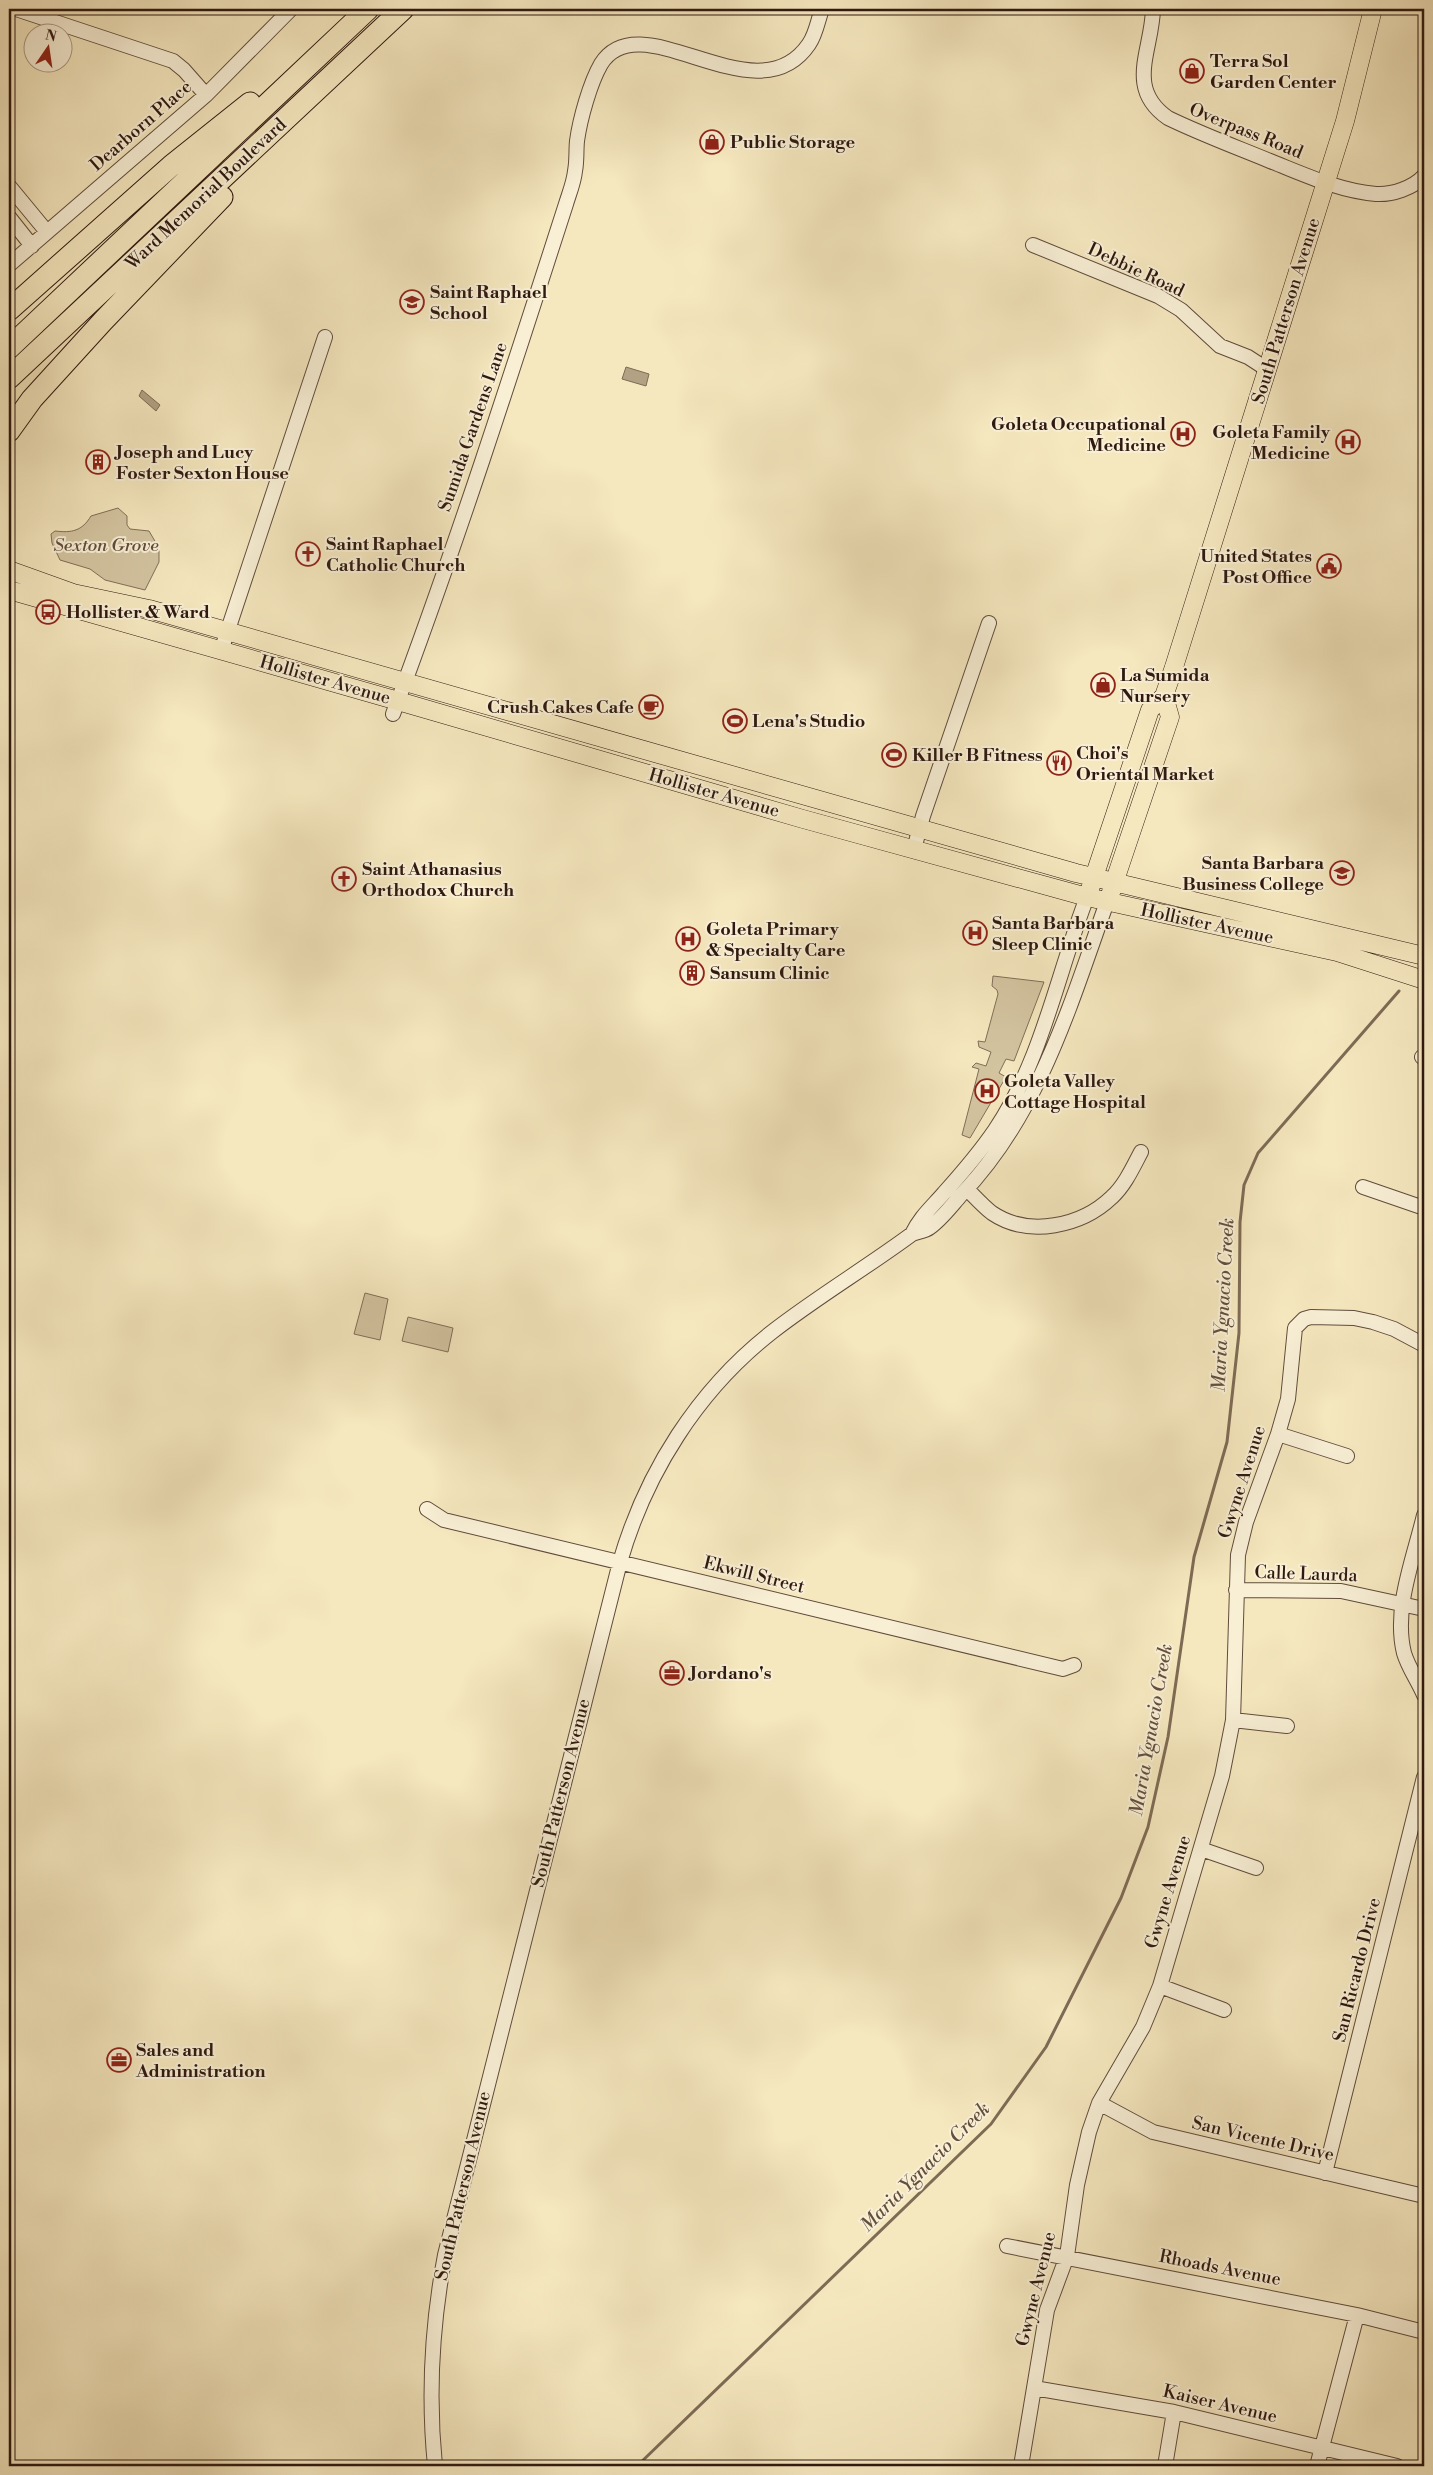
<svg xmlns="http://www.w3.org/2000/svg" width="1433" height="2475" viewBox="0 0 1433 2475" font-family="'Libre Bodoni',serif">
<style>
.green{fill:#d3c4a0;stroke:#816e58}
.water{fill:#b2a183;stroke:#7e6b55}
.lines{fill:none;stroke-linecap:round;stroke-linejoin:round}
.stream{stroke:#7e6b55;stroke-width:3}
.minor-casing{stroke:#604c3c;stroke-width:16}
.major-casing{stroke:#2f1910;stroke-width:19}
.highway-casing{stroke:#2f1910;stroke-width:23}
.minor{stroke:#f8efd5;stroke-width:14}
.major{stroke:#f5e7be;stroke-width:18}
.highway{stroke:#f5e7be;stroke-width:21}
.labels{text-anchor:middle;dominant-baseline:central;stroke-width:4;stroke-linejoin:round;paint-order:stroke}
.poi-label{font-size:18px;font-weight:bold;fill:#2f1910;stroke:#f8efd5;text-anchor:start}
.street-label{font-size:18px;fill:#2f1910;stroke:#f8efd5}
.park-label{font-size:18px;font-style:italic;fill:#604c3b;stroke:#f8efd5}
.water-label{font-size:19px;font-style:italic;fill:#634f3e;stroke:#f8efd5}
</style>
<rect width="100%" height="100%" fill="#f5e7be"/>
<filter id="stains"><feTurbulence type="fractalNoise" baseFrequency=".004" numOctaves="4"/><feColorMatrix values="0 0 0 0 .2 0 0 0 0 .09 0 0 0 0 .02 0 0 0 .5 -.17"/></filter>
<radialGradient id="worn" r=".72"><stop offset=".6" stop-color="#630" stop-opacity="0"/><stop offset="1" stop-color="#630" stop-opacity=".3"/></radialGradient>
<path class="green" d="M118 508 127 516V525L130 529 149 531 159 548V562L145 590 105 580 90 569 60 560 52 543 51 534 55 531C72 533 82 531 91 516Z
M993 976 1044 982 1014 1061 1006 1059 999 1073 1006 1077 970 1138 962 1135 979 1069 972 1067 976 1063 986 1066 991 1052 979 1047 978 1041 985 1042 998 994 997 990 992 986Z
M365 1293 388 1299 380 1340 354 1334Z
M408 1317 453 1328 448 1352 402 1341Z"/>
<path class="water" d="M626 367 649 374 646 386 622 379Z
M142 390 160 405 156 411 139 396Z"/>
<g class="lines">
<path class="stream" d="M637 2466 991 2124 1046 2047 1121 1898 1148 1827 1168 1737 1194 1557 1227 1442 1239 1333 1240 1222 1244 1185 1258 1153 1399 991"/>
<g class="minor-casing">
<path id="minor" d="M16 9 173 61 184 70 206 95
M1153 9C1152 51 1125 88 1168 118 1201 134 1236 147 1270 161 1303 174 1339 191 1376 194 1392 195 1413 188 1424 176
M9 186 47 232
M9 217 32 246
M1033 245 1158 296 1181 310 1220 346 1248 357 1268 370
M9 265 206 95 291 9
M221 651 325 337
M393 714C456 546 511 375 566 204 569 194 574 182 575 171 577 161 576 151 577 141 580 119 590 83 601 64 641 0 757 121 809 44 816 34 818 20 822 9
M914 849 923 816 989 623
M1422 1057 1424 1058
M1363 1187 1424 1208
M967 1189C975 1197 983 1206 992 1213 1029 1238 1082 1226 1112 1197 1125 1185 1133 1167 1141 1152
M912 1234C920 1217 932 1207 944 1193 962 1173 980 1152 995 1130 1042 1060 1057 975 1087 897
M1278 1434 1347 1456
M427 1509 444 1520 1063 1669 1074 1665
M1424 1515C1414 1558 1393 1608 1404 1653 1408 1667 1418 1681 1424 1695
M1236 1590 1341 1591 1424 1609
M1233 1720 1287 1726
M1201 1849 1256 1868
M1160 1986 1224 2010
M1099 2103 1153 2132 1424 2196
M1325 2173 1424 1777
M1007 2246 1357 2315 1424 2332
M1034 2388 1174 2412 1397 2466
M435 2466C428 2396 432 2324 445 2255L620 1562C646 1472 698 1390 772 1332 817 1297 866 1268 912 1234 917 1232 925 1231 929 1228 941 1220 952 1205 961 1195 1039 1114 1070 1005 1107 902
M1021 2466 1047 2310 1067 2256 1077 2185 1089 2132 1099 2103 1143 2027 1160 1986 1222 1776 1233 1720 1238 1555 1246 1522 1278 1434 1288 1399 1295 1328 1304 1319 1311 1317 1354 1318 1373 1322 1394 1329 1424 1345
M1165 2466 1174 2412
M1317 2466 1357 2315"/>
</g>
<g class="major-casing">
<path id="major" d="M9 570 73 593 149 609 1076 873 1424 956
M9 590 398 701 803 819 1087 897 1337 952 1424 980
M1090 889 1150 710 1164 696 1174 667 1345 121 1373 9
M1111 892 1170 717 1164 696"/>
</g>
<g class="highway-casing">
<path id="highway" d="M9 310 171 166 250 103
M9 348 368 9
M9 378 403 9
M9 431 32 399 103 321 222 197"/>
</g>
<use href="#minor" class="minor"/>
<use href="#major" class="major"/>
<use href="#highway" class="highway"/>
</g>
<defs>
<g id="shop-ring" transform="scale(1.25)"><circle r="9.5" fill="#f8efd5" stroke="#8f2418" stroke-width="1.5"/><path d="M-5-2.5h2.3a2.7 3.5 0 0 1 5.4 0H5L5.5 6h-11ZM-1.5-2.5h3a1.5 2.3 0 0 0-3 0Z" fill="#8f2418"/></g>
<g id="school-ring" transform="scale(1.25)"><circle r="9.5" fill="#f8efd5" stroke="#8f2418" stroke-width="1.5"/><path d="M0-5L7-2L0 1L-7-2ZM-4 1L0 2.5L4 1V4Q0 6-4 4Z" fill="#8f2418"/></g>
<g id="hospital-ring" transform="scale(1.25)"><circle r="9.5" fill="#f8efd5" stroke="#8f2418" stroke-width="1.5"/><path d="M-5-5h3v3.5h4V-5h3V5h-3V1.5h-4V5h-3Z" fill="#8f2418"/></g>
<g id="building-ring" transform="scale(1.25)"><circle r="9.5" fill="#f8efd5" stroke="#8f2418" stroke-width="1.5"/><path d="M-4-6H4V6H1V3H-1V6H-4ZM-2.5-4.3h1.7v1.8h-1.7ZM.8-4.3h1.7v1.8H.8ZM-2.5-1h1.7V.8h-1.7ZM.8-1h1.7V.8H.8Z" fill="#8f2418"/></g>
<g id="church-ring" transform="scale(1.25)"><circle r="9.5" fill="#f8efd5" stroke="#8f2418" stroke-width="1.5"/><path d="M-1.2-6h2.4v3.5h3.3v2.4h-3.3V6h-2.4V-.1h-3.3v-2.4h3.3Z" fill="#8f2418"/></g>
<g id="civic-ring" transform="scale(1.25)"><circle r="9.5" fill="#f8efd5" stroke="#8f2418" stroke-width="1.5"/><path d="M-.6-6.5H3V-4.5H.6V-3L4-1V1h2V6H-6V1h2V-1L-.6-3ZM-1.2 2.5V6h2.4V2.5Z" fill="#8f2418"/></g>
<g id="bus-ring" transform="scale(1.25)"><circle r="9.5" fill="#f8efd5" stroke="#8f2418" stroke-width="1.5"/><path d="M-5-6H5V4H4V6H2V4H-2V6H-4V4H-5ZM-3.5-4V0h7V-4ZM-3.5 1.2v1.5H-2V1.2ZM2 1.2v1.5H3.5V1.2Z" fill="#8f2418"/></g>
<g id="cafe-ring" transform="scale(1.25)"><circle r="9.5" fill="#f8efd5" stroke="#8f2418" stroke-width="1.5"/><path d="M-5.5-4.5H6V0H3Q3 3.5 0 3.5H-2.5Q-5.5 3.5-5.5 0ZM3-3.2v2h1.7v-2ZM-6 4.5H4V6H-6Z" fill="#8f2418"/></g>
<g id="stadium-ring" transform="scale(1.25)"><circle r="9.5" fill="#f8efd5" stroke="#8f2418" stroke-width="1.5"/><path d="M0-5a6.5 5 0 1 0 0 10a6.5 5 0 1 0 0-10ZM-3.5-1.8h7v3.6h-7Z" fill="#8f2418"/></g>
<g id="restaurant-ring" transform="scale(1.25)"><circle r="9.5" fill="#f8efd5" stroke="#8f2418" stroke-width="1.5"/><path d="M-5-6h1v4h1v-4h1v4h1v-4h1v5L-1.5 .5V6h-2V.5L-5-1ZM5-6V6H3V1.5H1.5Q1.5-4 5-6Z" fill="#8f2418"/></g>
<g id="office-ring" transform="scale(1.25)"><circle r="9.5" fill="#f8efd5" stroke="#8f2418" stroke-width="1.5"/><path d="M-6-3h4V-5.5h4V-3h4V5H-6ZM-1-4.5V-3h2v-1.5ZM-6 0V1H6V0Z" fill="#8f2418"/></g>
</defs>
<g fill-rule="evenodd">
<use href="#shop-ring" x="1192" y="71"/>
<use href="#shop-ring" x="712" y="142"/>
<use href="#school-ring" x="412" y="302"/>
<use href="#hospital-ring" x="1183" y="434"/>
<use href="#hospital-ring" x="1348" y="442"/>
<use href="#building-ring" x="98" y="462"/>
<use href="#church-ring" x="308" y="554"/>
<use href="#civic-ring" x="1329" y="566"/>
<use href="#bus-ring" x="48" y="612"/>
<use href="#shop-ring" x="1103" y="685"/>
<use href="#cafe-ring" x="651" y="707"/>
<use href="#stadium-ring" x="735" y="721"/>
<use href="#stadium-ring" x="894" y="755"/>
<use href="#restaurant-ring" x="1059" y="763"/>
<use href="#school-ring" x="1342" y="873"/>
<use href="#church-ring" x="344" y="879"/>
<use href="#hospital-ring" x="975" y="933"/>
<use href="#hospital-ring" x="688" y="939"/>
<use href="#building-ring" x="692" y="973"/>
<use href="#hospital-ring" x="987" y="1091"/>
<use href="#office-ring" x="672" y="1673"/>
<use href="#office-ring" x="119" y="2060"/>
</g>
<g class="labels">
<g class="poi-label">
<text x="1210" y="61">Terra Sol<tspan x="1210" dy="21">Garden Center</tspan></text>
<text x="730" y="142">Public Storage</text>
<text x="430" y="292">Saint Raphael<tspan x="430" dy="21">School</tspan></text>
<text x="1166" y="424" text-anchor="end">Goleta Occupational<tspan x="1166" dy="21">Medicine</tspan></text>
<text x="1330" y="432" text-anchor="end">Goleta Family<tspan x="1330" dy="21">Medicine</tspan></text>
<text x="116" y="452">Joseph and Lucy<tspan x="116" dy="21">Foster Sexton House</tspan></text>
<text x="326" y="544">Saint Raphael<tspan x="326" dy="21">Catholic Church</tspan></text>
<text x="1312" y="556" text-anchor="end">United States<tspan x="1312" dy="21">Post Office</tspan></text>
<text x="66" y="612">Hollister &amp; Ward</text>
<text x="1120" y="675">La Sumida<tspan x="1120" dy="21">Nursery</tspan></text>
<text x="634" y="707" text-anchor="end">Crush Cakes Cafe</text>
<text x="752" y="721">Lena's Studio</text>
<text x="1076" y="753">Choi's<tspan x="1076" dy="21">Oriental Market</tspan></text>
<text x="912" y="755">Killer B Fitness</text>
<text x="1324" y="863" text-anchor="end">Santa Barbara<tspan x="1324" dy="21">Business College</tspan></text>
<text x="362" y="869">Saint Athanasius<tspan x="362" dy="21">Orthodox Church</tspan></text>
<text x="992" y="923">Santa Barbara<tspan x="992" dy="21">Sleep Clinic</tspan></text>
<text x="706" y="929">Goleta Primary<tspan x="706" dy="21">&amp; Specialty Care</tspan></text>
<text x="710" y="973">Sansum Clinic</text>
<text x="1004" y="1081">Goleta Valley<tspan x="1004" dy="21">Cottage Hospital</tspan></text>
<text x="690" y="1673">Jordano's</text>
<text x="136" y="2050">Sales and<tspan x="136" dy="21">Administration</tspan></text>
</g>
<g class="street-label">
<text transform="translate(141 126) rotate(-41)">Dearborn Place</text>
<text transform="translate(1246 131) rotate(22)">Overpass Road</text>
<text transform="translate(206 194) rotate(-43)">Ward Memorial Boulevard</text>
<text transform="translate(1136 270) rotate(25)">Debbie Road</text>
<text transform="translate(1286 311) rotate(-73)">South Patterson Avenue</text>
<text transform="translate(473 427) rotate(-71)">Sumida Gardens Lane</text>
<text transform="translate(325 680) rotate(16)">Hollister Avenue</text>
<text transform="translate(714 793) rotate(16)">Hollister Avenue</text>
<text transform="translate(1207 924) rotate(12)">Hollister Avenue</text>
<text transform="translate(1242 1482) rotate(-72)">Gwyne Avenue</text>
<text transform="translate(1306 1574) rotate(2)">Calle Laurda</text>
<text transform="translate(754 1575) rotate(14)">Ekwill Street</text>
<text transform="translate(561 1793) rotate(-76)">South Patterson Avenue</text>
<text transform="translate(1168 1892) rotate(-73)">Gwyne Avenue</text>
<text transform="translate(1357 1970) rotate(-76)">San Ricardo Drive</text>
<text transform="translate(1263 2139) rotate(13)">San Vicente Drive</text>
<text transform="translate(463 2186) rotate(-77)">South Patterson Avenue</text>
<text transform="translate(1220 2268) rotate(11)">Rhoads Avenue</text>
<text transform="translate(1036 2289) rotate(-76)">Gwyne Avenue</text>
<text transform="translate(1220 2404) rotate(13)">Kaiser Avenue</text>
</g>
<g class="park-label">
<text x="106" y="545">Sexton Grove</text>
</g>
<g class="water-label">
<text transform="translate(1223 1305) rotate(-87)">Maria Ygnacio Creek</text>
<text transform="translate(1151 1730) rotate(-80)">Maria Ygnacio Creek</text>
<text transform="translate(925 2167) rotate(-45)">Maria Ygnacio Creek</text>
</g>
</g>
<rect width="1433" height="2475" fill="none" stroke="#f5e7be" stroke-width="30"/>
<rect x="10" y="10" width="1413" height="2455" fill="none" stroke="#2f1910" stroke-width="2.5"/>
<rect x="15" y="15" width="1403" height="2445" fill="none" stroke="#2f1910"/>
<g transform="translate(48 48) rotate(13)"><circle r="24" fill="#f8efd5" stroke="#a89986"/>
<path d="M0-4L9 19L0 12L-9 19Z" fill="#8f2418"/>
<text y="-8" font-size="14" font-weight="bold" text-anchor="middle" fill="#2f1910">N</text>
</g>
<rect width="100%" height="100%" filter="url(#stains)"/>
<rect width="100%" height="100%" fill="url(#worn)"/>
</svg>
